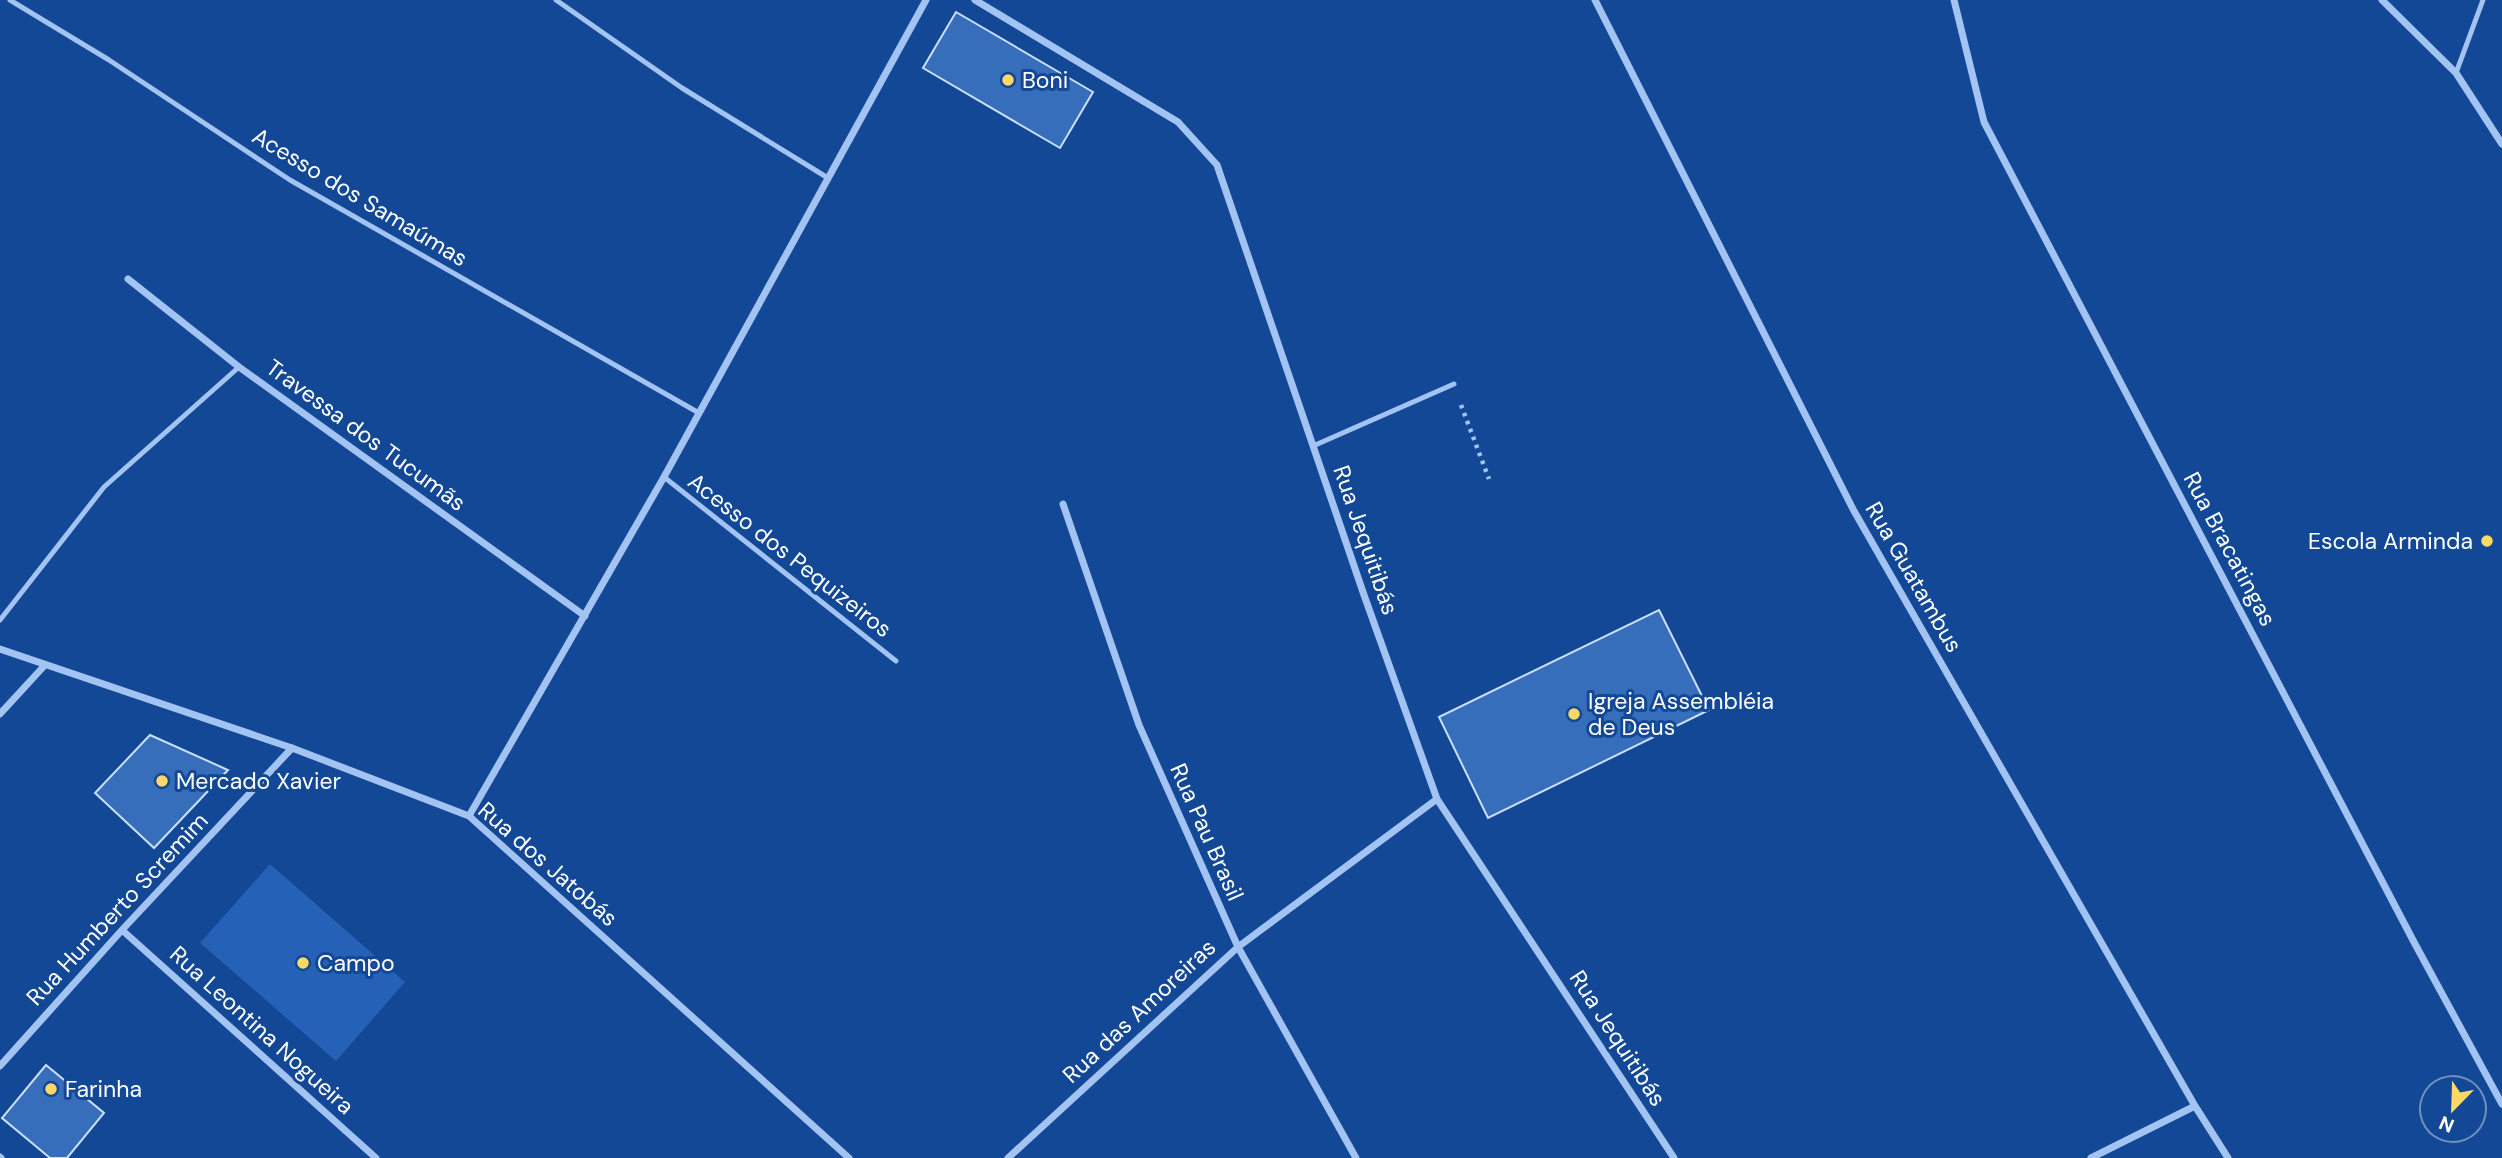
<svg xmlns="http://www.w3.org/2000/svg" width="2502" height="1158" viewBox="0 0 2502 1158" font-family="'DM Sans',sans-serif">
<style>
.green{fill:#2561b6}
.building{fill:#366ebc;stroke:#cbe0fd;stroke-width:2}
.lines{fill:none;stroke-linecap:round;stroke-linejoin:round}
.path{stroke:#a3c4f3;stroke-width:4.5;stroke-dasharray:3.5 5;stroke-linecap:butt}
.lane{stroke:#a3c4f3;stroke-width:5}
.street{stroke:#a3c4f3;stroke-width:7}
.poi-dot{fill:#ffd865;stroke:#124896;stroke-width:2.5}
.labels{text-anchor:middle;dominant-baseline:central;stroke-width:6;stroke-linejoin:round;paint-order:stroke}
.poi-label{font-size:23px;fill:#fff;stroke:#124896;text-anchor:start}
.street-label{font-size:23px;fill:#fff;stroke:#124896}
</style>
<rect width="100%" height="100%" fill="#124896"/>
<path class="green" d="M270 864 405 982 336 1061 200 943Z"/>
<path class="building" d="M956 12 1093 92 1060 148 923 68Z
M1659 610 1709 710 1488 818 1439 717Z
M150 735 228 770 154 848 95 793Z
M46 1065 104 1113 67 1158H50L2 1118Z"/>
<g class="lines">
<path class="path" d="M1461 405 1489 479"/>
<path class="lane" d="M10 0 109 60 290 180 699 413
M556 0 682 88 828 178
M2456 73 2483 0
M1313 446 1454 384
M664 477 896 661
M0 620 104 487 239 367"/>
<path class="street" d="M975 0 1178 122 1217 165 1364 595 1437 799 1674 1158
M1595 0 1854 511 2195 1106 2228 1158
M1954 0 1984 122 2415 944 2502 1104
M2382 0 2456 73 2502 144
M128 279 239 367 585 616
M1063 504 1139 725 1238 947 1356 1158
M0 649 292 748 469 816 849 1158
M0 714 45 665
M469 816 664 477 926 0
M122 930 376 1158
M0 1066 122 930 292 748
M0 1157 1 1158
M1008 1158 1238 947 1437 799
M2091 1158 2195 1106"/>
</g>
<g class="poi-dot">
<circle cx="1008" cy="80" r="7"/>
<circle cx="2487" cy="541" r="7"/>
<circle cx="1574" cy="714" r="7"/>
<circle cx="162" cy="781" r="7"/>
<circle cx="303" cy="963" r="7"/>
<circle cx="51" cy="1089" r="7"/>
</g>
<g class="labels">
<g class="poi-label">
<text x="1022" y="80">Boni</text>
<text x="2473" y="541" text-anchor="end">Escola Arminda</text>
<text x="1588" y="701">Igreja Assembléia<tspan x="1588" dy="26">de Deus</tspan></text>
<text x="176" y="781">Mercado Xavier</text>
<text x="317" y="963">Campo</text>
<text x="65" y="1089">Farinha</text>
</g>
<g class="street-label">
<text transform="translate(360 197) rotate(31)">Acesso dos Samaúmas</text>
<text transform="translate(366 435) rotate(36)">Travessa dos Tucumãs</text>
<text transform="translate(1366 540) rotate(71)">Rua Jequitibás</text>
<text transform="translate(2230 549) rotate(62)">Rua Bracatingas</text>
<text transform="translate(790 555) rotate(38)">Acesso dos Pequizeiros</text>
<text transform="translate(1914 577) rotate(60)">Rua Guatambus</text>
<text transform="translate(1207 832) rotate(66)">Rua Pau Brasil</text>
<text transform="translate(548 864) rotate(41)">Rua dos Jatobás</text>
<text transform="translate(117 909) rotate(-47)">Rua Humberto Scremim</text>
<text transform="translate(1139 1011) rotate(-43)">Rua das Amoreiras</text>
<text transform="translate(262 1030) rotate(42)">Rua Leontina Nogueira</text>
<text transform="translate(1618 1038) rotate(57)">Rua Jequitibás</text>
</g>
</g>
<g transform="translate(2453 1109) rotate(203)"><circle r="33" fill="#124896" stroke="#7191c0" stroke-width="2"/>
<path d="M0-5L12 26L0 18L-12 26Z" fill="#ffd865"/>
<text y="-10" font-size="19" font-weight="bold" text-anchor="middle" fill="#ffffff">N</text>
</g>
</svg>
